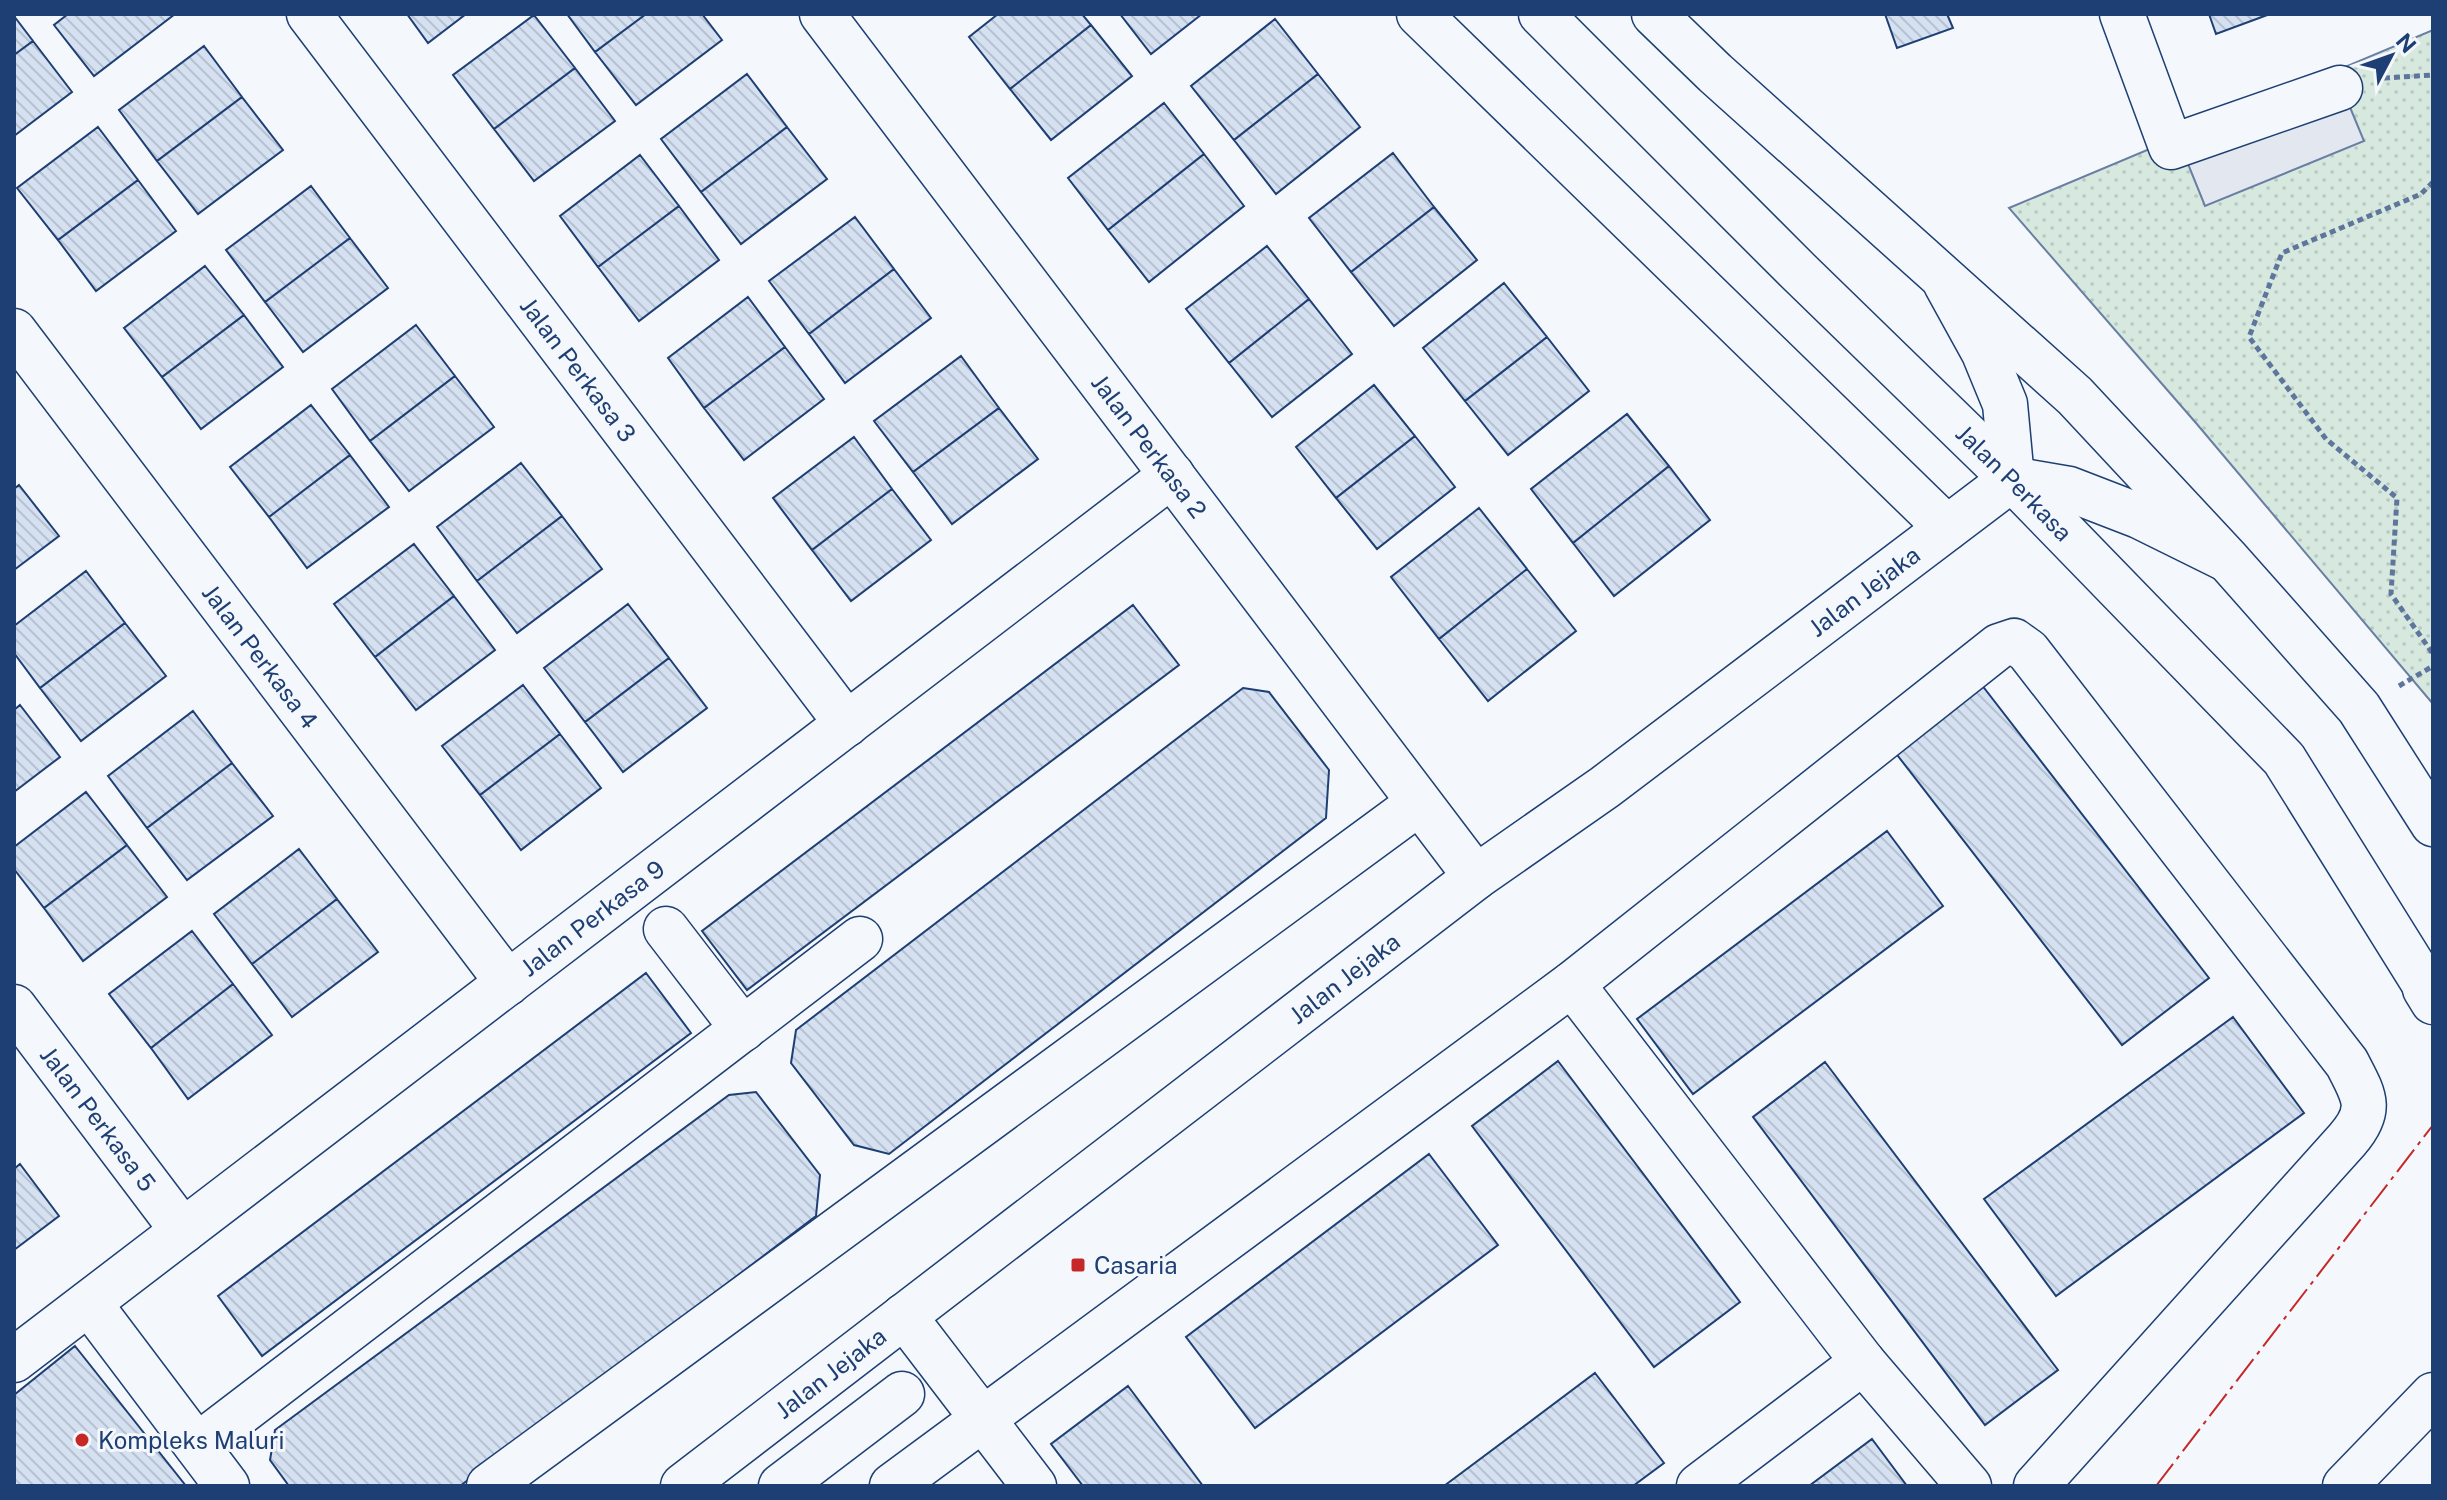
<svg xmlns="http://www.w3.org/2000/svg" width="2447" height="1500" viewBox="0 0 2447 1500" font-family="'Public Sans',sans-serif">
<style>
.grass{fill:url(#grass-dots);stroke:#687fa3;stroke-width:2}
.parking{fill:#e3e8f0;stroke:#687fa3;stroke-width:2}
.building{fill:url(#building-back-hatch);stroke:#1d3f73;stroke-width:2}
.lines{fill:none;stroke-linecap:round;stroke-linejoin:round}
.minor-casing{stroke:#1d3f73;stroke-width:47}
.major-casing{stroke:#1d3f73;stroke-width:47}
.highway-casing{stroke:#1d3f73;stroke-width:47}
.path{stroke:#5e769c;stroke-width:5;stroke-dasharray:6 4;stroke-linecap:butt}
.minor{stroke:#f4f7fb;stroke-width:44}
.major{stroke:#f4f7fb;stroke-width:44}
.highway{stroke:#f4f7fb;stroke-width:44}
.power{stroke:#c62828;stroke-width:2;stroke-dasharray:28 6 4 6;stroke-linecap:butt}
.poi-dot{fill:#c62828;stroke:#f4f7fb;stroke-width:3}
.labels{text-anchor:middle;dominant-baseline:central;stroke-width:6;stroke-linejoin:round;paint-order:stroke}
.street-label{font-size:24px;fill:#1d3f73;stroke:#f4f7fb}
.poi-label{font-size:24px;fill:#1d3f73;stroke:#f4f7fb;text-anchor:start}
</style>
<defs>
<pattern id="grass-dots" width="8" height="8" patternUnits="userSpaceOnUse" patternTransform="scale(2)"><rect width="8" height="8" fill="#d7e8df"/><path d="M2 2h.1M6 6h.1" fill="none" stroke="#b8c8c3" stroke-width="1.8" stroke-linecap="round"/></pattern>
<pattern id="building-back-hatch" width="6" height="6" patternUnits="userSpaceOnUse" patternTransform="scale(2)"><rect width="6" height="6" fill="#d5e0f0"/><path d="M-1 5l2 2M0 0l6 6M5-1l2 2" fill="none" stroke="#b6c1d1"/></pattern>
</defs>
<rect width="100%" height="100%" fill="#f4f7fb"/>
<path class="grass" d="M2433 30V704L2196 423 2009 208Z"/>
<path class="parking" d="M2347 100 2364 141 2205 206 2188 164Z"/>
<path class="building" d="M68 14H175L94 76 54 25Z
M407 14H466L428 43Z
M567 14H646L595 52Z
M646 14H702L722 40 636 105 595 52Z
M998 14H1082L1091 25 1010 89 969 37Z
M1120 14H1202L1151 54Z
M1885 14H1947L1953 28 1897 48Z
M2209 14H2270L2216 34Z
M534 15 575 68 494 129 453 75Z
M14 16 33 41 14 55Z
M1275 19 1318 74 1234 140 1191 86Z
M1091 25 1132 76 1051 140 1010 89Z
M33 41 72 92 14 136V55Z
M204 46 242 97 157 161 119 110Z
M575 68 615 121 534 181 494 129Z
M747 74 787 127 701 192 661 139Z
M1318 74 1360 127 1276 194 1234 140Z
M242 97 283 150 198 214 157 161Z
M1164 103 1204 154 1108 230 1068 178Z
M98 127 138 180 58 240 17 188Z
M787 127 827 179 741 244 701 192Z
M1393 153 1434 207 1351 272 1309 218Z
M1204 154 1244 206 1149 282 1108 230Z
M640 155 679 206 598 267 560 216Z
M138 180 176 231 96 291 58 240Z
M311 186 350 238 265 302 226 250Z
M679 206 719 260 639 321 598 267Z
M1434 207 1477 260 1394 326 1351 272Z
M855 217 894 269 809 334 769 281Z
M350 238 388 288 303 352 265 302Z
M1267 246 1309 299 1229 363 1186 309Z
M205 266 244 315 162 377 124 328Z
M894 269 931 318 845 383 809 334Z
M1504 283 1547 337 1465 401 1423 348Z
M748 297 785 347 704 408 668 358Z
M1309 299 1352 354 1272 417 1229 363Z
M244 315 283 367 201 429 162 377Z
M416 325 455 376 370 441 332 389Z
M1547 337 1589 391 1508 455 1465 401Z
M785 347 824 399 744 460 704 408Z
M961 356 999 408 913 472 874 421Z
M455 376 494 427 409 491 370 441Z
M1374 385 1415 436 1336 498 1296 447Z
M311 405 350 455 269 517 230 467Z
M999 408 1038 459 952 524 913 472Z
M1627 414 1669 466 1573 543 1531 489Z
M1415 436 1455 487 1377 549 1336 498Z
M854 437 892 489 812 550 773 498Z
M350 455 389 507 307 568 269 517Z
M521 463 562 516 477 581 437 527Z
M1669 466 1710 520 1614 596 1573 543Z
M19 485 59 536 14 570V489Z
M892 489 931 540 851 601 812 550Z
M1479 508 1527 569 1439 639 1391 577Z
M562 516 602 569 517 633 477 581Z
M414 544 454 596 375 657 334 604Z
M1527 569 1576 631 1488 701 1439 639Z
M86 571 125 623 40 688 14 653V626Z
M454 596 495 650 416 710 375 657Z
M628 604 669 658 585 722 544 668Z
M1133 605 1179 665 747 990 702 931Z
M125 623 166 676 81 741 40 688Z
M669 658 707 708 623 772 585 722Z
M1971 671 2209 978 2122 1045 1884 738Z
M523 685 560 734 480 795 442 746Z
M1243 688 1269 692 1329 770 1326 818 889 1154 854 1145 791 1063 796 1030Z
M20 705 60 757 14 792V710Z
M193 711 232 763 147 828 108 776Z
M560 734 601 788 521 850 480 795Z
M232 763 273 816 187 880 147 828Z
M86 792 127 845 44 908 14 869V847Z
M1887 831 1943 906 1693 1094 1637 1019Z
M127 845 167 897 83 961 44 908Z
M299 849 337 899 252 964 214 914Z
M337 899 378 952 292 1017 252 964Z
M192 931 233 984 151 1048 109 994Z
M646 973 691 1033 262 1356 218 1296Z
M233 984 272 1035 188 1099 151 1048Z
M2233 1017 2304 1113 2056 1296 1984 1199Z
M1558 1061 1740 1302 1654 1367 1472 1126Z
M1825 1062 2058 1370 1985 1425 1753 1117Z
M756 1092 820 1175 816 1216 460 1486H289L270 1460 275 1430 729 1095Z
M1429 1154 1498 1245 1255 1428 1186 1337Z
M20 1164 59 1216 14 1250V1169Z
M75 1346 186 1486H14V1395Z
M1595 1373 1664 1463 1633 1486H1444Z
M1128 1386 1203 1486H1083L1051 1444Z
M1872 1439 1907 1486H1809Z"/>
<g class="lines">
<g class="minor-casing">
<g id="minor">
<path id="s1" d="M309 14 847 724"/>
<path id="s2" d="M822 14 1476 877"/>
<path d="M1419 14 1947 528"/>
<path d="M2122 14 2171 147 2340 88"/>
<path d="M1946 284 1984 353 2005 404 2012 479"/>
<path id="s3" d="M14 331 508 983"/>
<path d="M666 929 743 1029"/>
<path d="M1572 984 1863 1362 1969 1486"/>
<path id="s4" d="M14 1007 183 1231"/>
<path d="M89 1303 227 1486"/>
<path d="M904 1316 1034 1486"/>
<path id="s5" d="M14 1360 1172 475"/>
<path d="M197 1446 860 939"/>
<path d="M489 1486 1419 803"/>
<path id="s6" d="M683 1486 1476 877 1605 787 2012 479 2069 489 2139 516 2226 559"/>
<path d="M781 1486 902 1394"/>
<path d="M892 1486 1572 984 1999 646 2014 641 2028 651 2347 1063C2364 1096 2374 1109 2347 1140L2036 1486"/>
<path d="M1699 1486 1863 1362"/>
<path d="M2345 1486 2433 1395"/>
</g>
</g>
<g class="major-casing">
<g id="major">
<path id="s7" d="M1541 14 1798 271 2012 479 2284 759 2433 998"/>
<path d="M1654 14 1715 73 2075 396 2228 560 2359 708 2433 824"/>
</g>
</g>
<g class="highway-casing">
<path id="highway" d="M2425 989 2433 1002"/>
</g>
<path class="path" d="M2384 78 2433 75
M2433 182 2421 194 2282 253 2249 337 2326 439 2397 498 2391 594 2433 654
M2399 686 2433 666"/>
<use href="#minor" class="minor"/>
<use href="#major" class="major"/>
<use href="#highway" class="highway"/>
<path class="power" d="M2156 1486 2433 1125"/>
</g>
<g class="poi-dot">
<rect x="1070" y="1257" width="16" height="16" rx="4"/>
<circle cx="82" cy="1440" r="8"/>
</g>
<g class="labels">
<g class="street-label">
<text stroke="none"><textPath href="#s1" startOffset="446">Jalan Perkasa 3</textPath></text>
<text stroke="none"><textPath href="#s2" startOffset="542">Jalan Perkasa 2</textPath></text>
<text stroke="none"><textPath href="#s7" startOffset="666">Jalan Perkasa</textPath></text>
<text stroke="none"><textPath href="#s6" startOffset="1482">Jalan Jejaka</textPath></text>
<text stroke="none"><textPath href="#s3" startOffset="408">Jalan Perkasa 4</textPath></text>
<text stroke="none"><textPath href="#s5" startOffset="728">Jalan Perkasa 9</textPath></text>
<text stroke="none"><textPath href="#s6" startOffset="834">Jalan Jejaka</textPath></text>
<text stroke="none"><textPath href="#s4" startOffset="140">Jalan Perkasa 5</textPath></text>
<text stroke="none"><textPath href="#s6" startOffset="186">Jalan Jejaka</textPath></text>
</g>
<g class="poi-label">
<text x="1094" y="1265">Casaria</text>
<text x="98" y="1440">Kompleks Maluri</text>
</g>
</g>
<rect width="2447" height="1500" fill="none" stroke="#1d3f73" stroke-width="32"/>
<g transform="translate(2391 56) rotate(49)" stroke="#f4f7fb" stroke-width="6" paint-order="stroke">
<path d="M0-6L14 30L0 20L-14 30Z" fill="#1d3f73"/>
<text y="-12" font-size="22" font-weight="bold" text-anchor="middle" fill="#1d3f73">N</text>
</g>
</svg>
